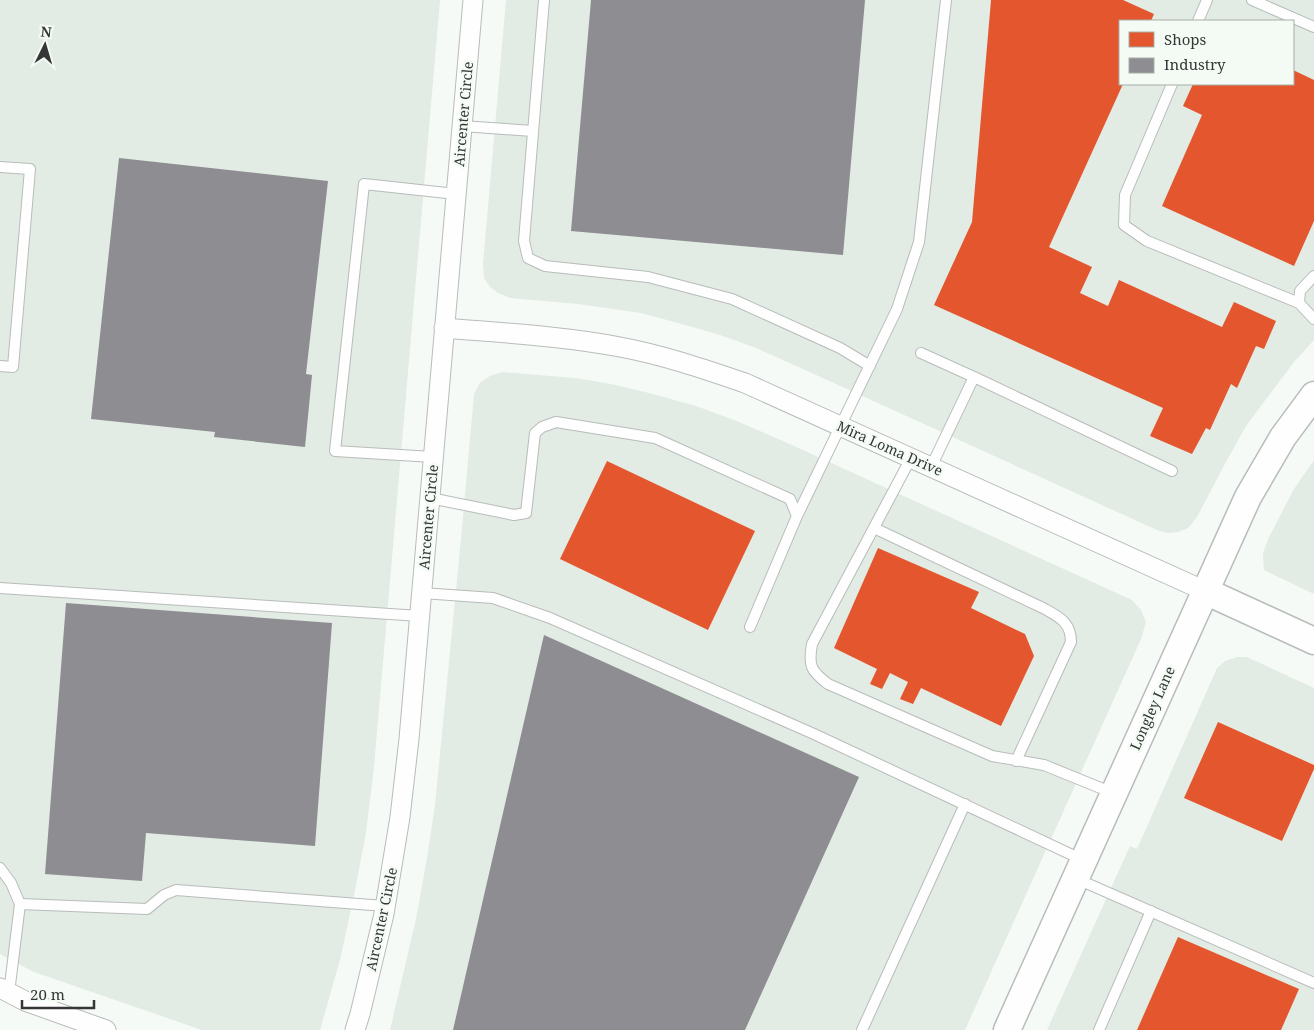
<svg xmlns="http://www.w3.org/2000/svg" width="1314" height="1030" viewBox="0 0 1314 1030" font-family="'Noto Serif',serif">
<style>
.built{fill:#e2ebe4;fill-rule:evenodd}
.shops{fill:#e4572e}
.industry{fill:#8d8d92}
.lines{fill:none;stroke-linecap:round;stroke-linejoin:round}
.lane-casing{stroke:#b8bcba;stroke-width:12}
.street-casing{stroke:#b8bcba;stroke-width:21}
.secondary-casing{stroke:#b8bcba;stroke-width:29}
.lane{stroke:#fefefe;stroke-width:10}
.street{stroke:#fefefe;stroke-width:19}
.secondary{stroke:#fefefe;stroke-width:26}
.labels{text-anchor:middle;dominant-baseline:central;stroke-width:5;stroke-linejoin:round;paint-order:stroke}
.street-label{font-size:14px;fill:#343735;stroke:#f4fbf5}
</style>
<rect width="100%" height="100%" fill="#f5faf6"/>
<path class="built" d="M0 0H440L374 767 366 833 354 895 340 960 320 1030H202L34 972 7 958 0 954Z
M506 0H1314V340L1294 362 1246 426 1226 462 1197 517 1188 528 1178 532 1168 533 1160 531 1148 526 792 364 756 348 720 335 682 324 641 313 578 304 510 298 498 293 490 287 484 278 483 264ZM1120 21H1293V84H1120Z
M502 372 575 378 611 384 649 393 696 406 734 420 783 441 1132 600 1141 610 1146 622 1141 639 965 1030H390L416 919 427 858 435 805 461 539 474 394 480 383 490 376Z
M1314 460V594L1264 570 1263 554 1268 539 1294 489Z
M1237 657H1247L1314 688V1030H1047L1130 846 1137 849 1217 668 1225 661Z"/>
<path class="shops" d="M991 0H1123L1154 14 1151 21H1120V84H1123L1049 247 1092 267 1080 293 1108 306 1119 280 1222 327 1234 302 1276 321 1264 349 1256 346 1237 388 1231 384 1210 430 1206 428 1192 454 1150 436 1163 408 934 305 972 222Z
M1293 70 1314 80V221L1294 266 1162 206 1202 115 1183 106 1193 84H1293Z
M607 461 755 531 708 630 560 559Z
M878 548 979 592 971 608 1025 634 1034 656 1001 726 921 688 913 704 900 699 908 682 890 673 882 689 870 684 877 669 834 648Z
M1218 722 1314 765V769L1282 841 1184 798Z
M1178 937 1299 989 1281 1030H1137Z"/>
<path class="industry" d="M591 0H865L843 255 571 231Z
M119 158 328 181 306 374 312 375 305 447 214 437 215 432 91 419Z
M66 603 332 623 315 846 146 833 142 881 45 874Z
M544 635 859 777 745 1030H453Z"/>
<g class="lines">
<g class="lane-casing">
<path id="lane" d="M544 0 524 241 528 258 545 266 648 277 732 299 840 348 870 366
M1252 0 1314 27
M1198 21 1207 0
M1172 84 1125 195 1124 225 1147 241 1299 303
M462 126 533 131
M0 167 30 169 13 367 0 366
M1314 276 1300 291 1299 303 1314 319
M921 353 974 377 931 467
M974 377 1172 471
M433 457 335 451 364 184 456 194
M911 458 812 644C808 666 811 671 828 684L992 756 1044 765 1113 793
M430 498 514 515 526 513 535 433 542 427 556 422 655 438 790 499 797 516 750 627
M797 516 897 309 919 242 946 0
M874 528 1043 608C1059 617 1071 622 1071 642L1016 761
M0 588 420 616
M422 593 493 598 550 618 814 734 1083 860
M0 868 11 883 20 904 147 909 164 895 176 890 385 906
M1077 879 1314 983
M9 993 20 904
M862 1030 965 804
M1099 1030 1151 911"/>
</g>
<g class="street-casing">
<path id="street" d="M444 328C503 333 562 336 620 347 663 355 704 369 745 383L1205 591
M0 988 25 1001 106 1030
M355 1030 360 1014 384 914 400 817 409 739 473 0"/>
</g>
<g class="secondary-casing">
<path id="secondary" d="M1205 591 1314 641
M1007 1030 1248 497 1283 437 1314 395"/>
</g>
<use href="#lane" class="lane"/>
<use href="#street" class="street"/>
<use href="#secondary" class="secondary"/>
</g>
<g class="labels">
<g class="street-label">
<text transform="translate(463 114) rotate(-85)">Aircenter Circle</text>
<text transform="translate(890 448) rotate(24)">Mira Loma Drive</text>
<text transform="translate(428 517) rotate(-85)">Aircenter Circle</text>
<text transform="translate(1152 708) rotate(-66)">Longley Lane</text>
<text transform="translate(381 919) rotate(-78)">Aircenter Circle</text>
</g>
</g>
<rect x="1119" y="20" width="175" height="65" fill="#f4fbf5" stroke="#a7ada8"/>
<rect x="1129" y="32" width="25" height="15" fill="#e4572e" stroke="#a7ada8"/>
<text x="1164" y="45" font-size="15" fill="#343735">Shops</text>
<rect x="1129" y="58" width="25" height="15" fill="#8d8d92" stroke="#a7ada8"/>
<text x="1164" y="70" font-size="15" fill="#343735">Industry</text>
<g transform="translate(45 45) rotate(5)" stroke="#f4fbf5" stroke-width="4" paint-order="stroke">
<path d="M0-4L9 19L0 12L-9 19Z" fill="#343735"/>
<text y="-8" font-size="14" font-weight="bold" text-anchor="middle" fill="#343735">N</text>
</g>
<path d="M22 1000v8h72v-8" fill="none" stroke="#343735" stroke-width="2.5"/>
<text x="30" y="1000" font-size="15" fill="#343735" stroke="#f4fbf5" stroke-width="4" paint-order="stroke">20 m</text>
</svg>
